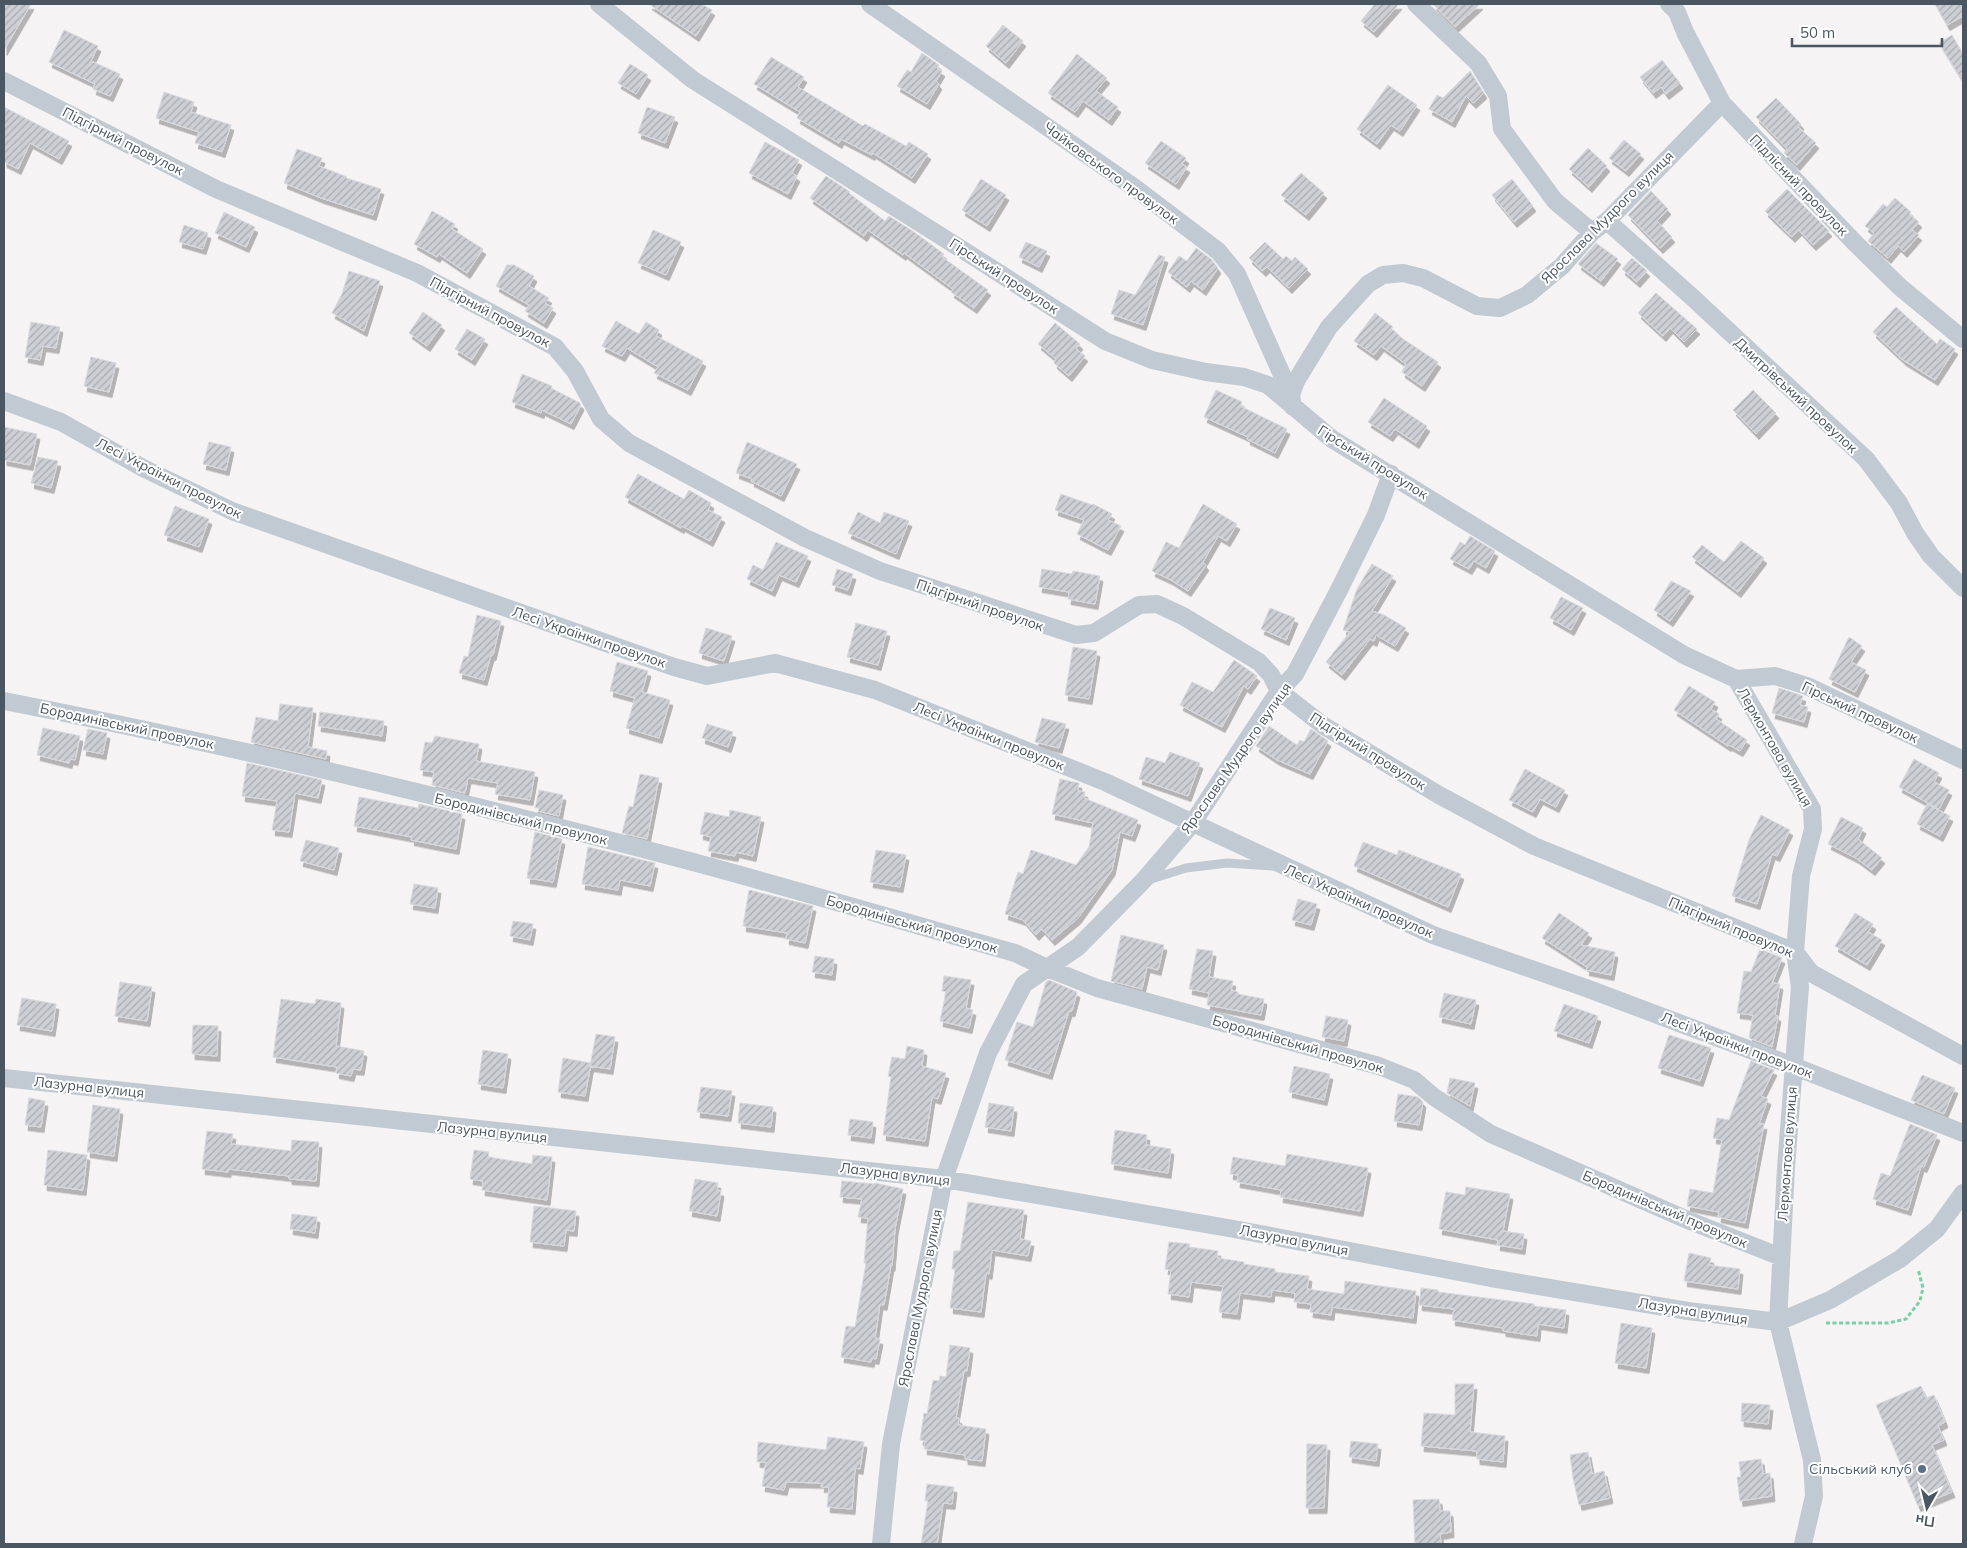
<svg xmlns="http://www.w3.org/2000/svg" width="1967" height="1548" viewBox="0 0 1967 1548" font-family="Mulish,sans-serif">
<style>
.building{fill:url(#building-hatch);stroke:#d7d9de;filter:url(#shadow)}
.lines{fill:none;stroke-linecap:round;stroke-linejoin:round}
.path{stroke:#7ad0a6;stroke-width:3;stroke-dasharray:4 2.5;stroke-linecap:butt}
.lane{stroke:#c1cad2;stroke-width:9}
.street{stroke:#c1cad2;stroke-width:18}
.service-dot{fill:#5c6f8a;stroke:#fff;stroke-width:2}
.labels{text-anchor:middle;dominant-baseline:central;stroke-width:4;stroke-linejoin:round;paint-order:stroke}
.street-label{font-size:14px;fill:#4a5661;stroke:#fff}
.service-label{font-size:14px;fill:#4e5e75;stroke:#fff;text-anchor:end}
</style>
<defs>
<pattern id="building-hatch" width="6" height="6" patternUnits="userSpaceOnUse" patternTransform="scale(1.25)"><rect width="6" height="6" fill="#cdcfd5"/><path d="M-1 1l2-2M0 6l6-6M5 7l2-2" fill="none" stroke="#a8abb0"/></pattern>
<filter id="shadow"><feDropShadow dx="3" dy="5.5" stdDeviation="0" flood-color="#0004"/></filter>
</defs>
<rect width="100%" height="100%" fill="#f5f3f3"/>
<path class="building" d="M4 4H31L4 50Z
M649 4H701L712 10 696 36Z
M1375 4H1399L1374 32 1361 21Z
M1433 4H1480L1455 27Z
M1935 4H1963V16L1947 25Z
M1003 25 1023 41 1006 63 986 46Z
M64 30 98 46 91 61 120 74 110 96 93 89 95 84 49 62Z
M1952 35 1963 54V82L1939 43Z
M922 53 939 65 937 68 942 71 936 81 939 84 927 104 897 86 907 70 911 72Z
M1077 54 1107 78 1096 91 1118 107 1109 120 1083 101 1075 112 1048 93Z
M771 57 804 77 798 87 863 126 865 124 906 146 909 142 928 154 912 178 873 153 872 155 841 139 839 143 797 118 800 112 754 84Z
M1662 60 1680 83 1666 94 1661 87 1653 93 1640 77Z
M630 64 648 75 636 94 618 83Z
M1470 71 1484 93 1473 103 1466 96 1452 122 1429 109 1437 95 1443 98Z
M1388 85 1417 105 1400 131 1391 125 1377 144 1357 129Z
M164 92 194 102 191 112 231 125 222 152 195 143 199 132 156 118Z
M1776 98 1801 124 1798 127 1816 143 1797 165 1784 153 1787 149 1756 117Z
M4 107 69 141 59 159 30 143 18 169 4 162Z
M647 107 675 117 665 143 638 133Z
M1624 140 1641 154 1626 171 1609 158Z
M1161 141 1186 158 1182 164 1187 167 1176 184 1145 163Z
M765 142 799 160 792 173 797 176 788 194 749 173Z
M1588 148 1607 166 1589 187 1569 169Z
M297 149 322 158 319 166 347 177 346 178 381 189 373 215 321 198 284 183Z
M1301 173 1324 193 1306 215 1281 195Z
M826 176 850 192 849 193 885 221 889 216 914 232 944 254 942 257 988 290 974 308 951 292 953 289 904 253 903 255 868 230 864 236 810 198Z
M981 179 1006 195 987 226 962 210Z
M1512 179 1533 206 1514 222 1492 195Z
M1787 189 1829 231 1813 245 1799 230 1792 237 1765 211Z
M1651 191 1668 209 1657 221 1672 237 1660 248 1628 215Z
M1895 198 1911 212 1909 214 1919 222 1912 230 1919 235 1904 252 1898 246 1888 258 1868 241 1874 233 1865 226 1883 204 1887 207Z
M432 211 455 224 452 229 483 249 467 273 439 254 437 257 414 244Z
M224 212 255 227 246 247 215 233Z
M184 225 208 233 203 249 179 242Z
M653 230 681 242 666 275 638 263Z
M1026 242 1047 251 1039 267 1019 257Z
M1265 242 1283 259 1286 256 1292 261 1295 257 1308 269 1289 288 1267 267 1263 271 1249 258Z
M1596 243 1618 259 1601 281 1578 264Z
M1196 248 1211 259 1218 268 1203 290 1191 281 1187 287 1168 272 1179 256 1187 261Z
M1159 255 1165 257 1143 325 1111 314 1119 290 1135 295Z
M1632 258 1647 271 1637 282 1622 269Z
M507 265H514L534 276 529 286 549 298 545 303 553 308 544 323 525 311 529 305 496 286Z
M349 271 380 281 364 331 332 313 342 294Z
M1656 293 1697 329 1684 342 1670 328 1663 336 1638 313Z
M1896 307 1937 344 1940 339 1955 349 1935 380 1903 360 1873 332Z
M423 312 442 325 427 346 409 333Z
M1375 313 1393 327 1391 328 1403 339 1438 362 1422 386 1402 372 1406 364 1381 346 1374 355 1354 341Z
M616 321 639 334 646 322 659 330 656 336 703 361 688 390 654 373 658 367 627 348 622 356 602 346Z
M31 322 60 327 56 348 43 346 40 360 25 357Z
M1055 323 1080 344 1076 349 1085 356 1069 376 1054 363 1056 359 1038 344Z
M467 329 485 339 472 360 455 349Z
M91 357 116 363 109 392 84 386Z
M522 374 552 386 551 388 580 403 581 405 571 424 542 410 541 413 512 402Z
M1216 390 1242 402 1240 406 1287 429 1275 453 1247 439 1248 437 1204 417Z
M1753 390 1776 413 1756 434 1733 410Z
M1384 398 1427 426 1416 443 1395 429 1390 436 1368 422Z
M4 427 37 434 30 465 4 460Z
M209 442 231 447 226 470 203 464Z
M747 442 797 464 781 496 751 481 752 479 736 473Z
M38 457 58 461 51 488 31 483Z
M638 474 684 499 689 490 711 503 708 510 722 517 710 541 682 526 681 528 625 497Z
M1061 494 1092 505 1093 504 1112 514 1108 520 1121 526 1108 550 1077 534 1084 520 1055 510Z
M1203 504 1237 524 1227 541 1218 536 1203 562 1206 565 1188 591 1171 580 1152 571 1166 542 1179 548Z
M175 506 209 519 199 547 164 535Z
M858 512 880 523 884 512 909 521 896 554 848 533Z
M1470 536 1495 551 1486 568 1474 561 1469 569 1450 559 1460 542 1465 545Z
M1741 541 1764 558 1738 592 1692 557 1702 545 1724 562Z
M776 542 808 556 796 582 779 575 772 591 747 579 753 565 763 570Z
M1372 564 1393 576 1372 611 1384 615 1406 628 1395 646 1376 635 1374 641 1370 639 1342 675 1326 662 1350 632 1343 630 1357 589Z
M837 569 853 574 848 590 832 585Z
M1042 569 1072 574 1073 571 1100 576 1095 604 1068 599 1069 592 1039 587Z
M1671 581 1691 591 1670 621 1654 610Z
M1561 597 1583 608 1571 630 1550 618Z
M1270 608 1295 618 1286 640 1261 629Z
M477 615 501 621 493 655H491L484 680 459 673 464 656 468 657Z
M856 623 887 631 878 665 847 657Z
M706 628 732 636 724 661 699 653Z
M1849 637 1862 646 1851 662 1866 670 1855 692 1829 679Z
M1073 647 1097 651 1089 699 1065 695Z
M1234 660 1257 676 1248 689 1244 686 1222 727 1180 705 1192 682 1213 692Z
M617 662 648 671 642 692 670 700 659 738 626 728 635 698 610 691Z
M1689 686 1715 702 1711 709 1719 714 1716 719 1747 740 1740 751 1729 745 1728 746 1674 710Z
M1779 688 1803 696 1800 705 1808 707 1804 722 1772 713Z
M280 704 313 708 308 747 327 751 326 759 251 742 256 717 278 721Z
M320 712 384 721 382 736 318 726Z
M1042 718 1066 724 1059 748 1035 742Z
M707 724 733 732 728 747 702 738Z
M1269 726 1297 745 1300 740 1304 742 1311 729 1328 741 1310 774 1277 760 1256 746Z
M43 728 80 736 75 760 70 759 69 763 37 755Z
M88 729 107 733 103 754 83 750Z
M435 736 479 744 476 761 535 772 530 800 495 794 498 783 468 778 465 793 432 785 434 772 420 770 425 742 432 743Z
M1170 752 1200 763 1188 796 1139 779 1146 757 1165 763Z
M1914 759 1939 773 1934 782 1949 790 1939 809 1899 787Z
M247 763 322 780 318 798 295 793 289 832 272 830 277 801 242 796Z
M1525 769 1565 790 1556 807 1540 799 1533 812 1509 800Z
M640 774 659 778 647 839 622 833 629 806 633 807Z
M1060 779 1079 783 1078 791 1085 792 1084 798 1138 820 1132 836 1120 832 1112 870 1078 918 1052 940 1042 929 1036 935 1023 920 1005 914 1018 872 1023 874 1031 850 1076 865 1089 847 1093 823 1052 814Z
M539 790 563 795 559 816 538 811 539 808H535Z
M359 797 418 808 419 804 462 814 456 849 411 840 412 837 354 826Z
M1927 804 1950 816 1940 836 1917 824Z
M730 810 761 817 753 856 736 852 735 856 708 851 711 837 700 834 705 812 729 817Z
M1761 815 1790 830 1777 856 1772 854 1757 904 1732 896 1749 840Z
M1841 817 1863 828 1858 839 1882 858 1872 870 1856 858 1828 844Z
M535 832 562 839 553 882 527 878Z
M306 840 339 848 334 870 300 861Z
M1363 842 1397 855 1399 850 1461 874 1448 907 1354 866Z
M588 847 655 863 650 886 620 880 618 890 582 884Z
M876 850 906 855 900 887 870 882Z
M414 884 438 888 435 908 410 904Z
M749 890 813 906 805 943 786 939 787 933 743 926Z
M1298 899 1317 904 1311 925 1292 920Z
M1559 913 1589 933 1581 945 1615 952 1611 975 1586 970 1587 967 1542 938Z
M1855 913 1873 924 1868 932 1882 940 1867 965 1835 946Z
M513 921 533 924 530 940 510 936Z
M1121 935 1164 945 1158 970 1147 967 1142 989 1111 981Z
M1197 949 1213 951 1209 977 1233 981 1231 990 1238 992V994L1264 999 1261 1015 1207 1005 1209 993 1189 989Z
M1760 949 1782 958 1772 983 1780 984 1775 1015 1778 1016 1772 1047 1749 1038 1753 1015 1737 1013 1744 971 1751 972Z
M815 956 834 959 832 975 812 972Z
M944 976 971 980 966 1008 973 1010 969 1028 940 1021 946 992 942 991Z
M1049 980 1077 992 1072 1011H1069L1049 1074 1005 1060 1017 1022 1033 1027 1046 982Z
M120 982 152 987 147 1021 115 1016Z
M1444 993 1476 1000 1471 1024 1439 1017Z
M22 998 56 1004 52 1031 17 1025Z
M281 999 315 1004 316 999 341 1003 336 1046 364 1051 361 1070 353 1069 351 1076 336 1073 337 1067 273 1057Z
M1564 1004 1598 1016 1589 1043 1554 1031Z
M1326 1016 1348 1020 1344 1041 1322 1037Z
M193 1025 218 1026 217 1056 192 1054Z
M596 1034 615 1037 610 1069 590 1066Z
M1669 1035 1711 1048 1700 1081 1658 1068Z
M907 1046 924 1050 922 1066 946 1073 938 1099 932 1097 925 1141 883 1135 891 1077 888 1076 892 1057 905 1059Z
M483 1050 508 1054 503 1088 478 1084Z
M563 1058 591 1063 585 1096 558 1092Z
M1751 1061 1774 1070 1761 1096 1768 1099 1759 1124H1764L1745 1223 1718 1217 1719 1212 1687 1206 1690 1189 1713 1193 1722 1140 1713 1138 1717 1118 1729 1120Z
M1294 1066 1330 1074 1324 1100 1289 1092Z
M1922 1075 1955 1088 1944 1114 1911 1100Z
M1450 1078 1475 1083 1470 1106 1447 1093Z
M701 1087 732 1091 728 1116 697 1112Z
M1398 1094 1418 1097 1423 1102 1419 1125 1394 1121Z
M29 1098 45 1101 41 1127 25 1125Z
M740 1103 773 1107 771 1127 738 1123Z
M989 1103 1014 1107 1011 1131 985 1127Z
M93 1105 120 1109 114 1156 87 1152Z
M850 1119 873 1122 871 1138 848 1135Z
M1910 1124 1937 1135 1924 1167 1921 1166 1908 1210 1873 1199 1881 1173 1890 1176Z
M1115 1130 1147 1135 1146 1145 1171 1149 1168 1173 1111 1164Z
M207 1131 233 1134 231 1144 291 1151 292 1140 319 1142 316 1181 289 1179V1176L228 1169V1172L202 1169Z
M48 1150 87 1155 83 1190 44 1185Z
M474 1150 489 1152 488 1157 532 1164 533 1155 552 1157 547 1200 482 1190 483 1181 470 1179Z
M1287 1154 1368 1168 1360 1211 1280 1197 1281 1190 1237 1182 1238 1175 1230 1174 1233 1157 1285 1166Z
M695 1179 718 1183 717 1190 721 1191 717 1216 689 1211Z
M842 1181 874 1184 875 1183 903 1189 895 1229 892 1266 891 1265 884 1305 880 1304 875 1338 880 1339 876 1359 872 1358 871 1362 841 1357 846 1326 855 1327 866 1263H864L868 1218 858 1217 862 1199 840 1197Z
M1466 1187 1510 1194 1503 1231 1524 1234 1522 1249 1497 1245 1498 1240 1439 1229 1446 1192 1465 1195Z
M968 1202 1024 1210 1020 1239 1031 1241 1028 1256 992 1250 989 1274 986 1273 981 1312 950 1308 955 1269H952L954 1251H960Z
M534 1206 576 1211 574 1231 566 1230 564 1246 530 1242Z
M292 1214 317 1217 315 1233 290 1229Z
M1169 1242 1190 1244 1189 1247 1218 1251 1217 1258 1244 1262V1264L1275 1269V1272L1309 1276 1307 1289 1344 1294 1345 1281 1416 1291 1413 1318 1332 1307 1331 1315 1310 1312 1311 1304 1294 1302 1295 1293 1272 1290 1271 1297 1240 1293 1237 1314 1219 1312 1223 1286 1191 1282 1189 1297 1168 1294 1171 1270 1165 1269Z
M1689 1253 1711 1258 1709 1265 1740 1269 1738 1289 1684 1281Z
M1421 1288 1438 1290V1292L1534 1304V1306L1566 1310 1564 1328 1538 1324 1537 1336 1503 1331V1328L1452 1320 1454 1309 1419 1305Z
M1621 1323 1652 1328 1646 1368 1615 1363Z
M950 1345 970 1348 967 1371H964L956 1418H959L958 1425 986 1429 982 1461 965 1459V1455L924 1449 925 1441 920 1440 924 1413 927 1414 933 1380 939 1381 940 1376 946 1377Z
M1455 1384H1474L1470 1432 1505 1436 1503 1462 1477 1459V1451L1421 1446 1424 1413 1455 1415Z
M1921 1386 1926 1398 1934 1395 1945 1422 1938 1426 1944 1440 1932 1445 1952 1492 1918 1506 1876 1405Z
M1742 1403 1770 1405 1768 1424 1741 1421Z
M828 1437 864 1442 860 1469 855 1468 852 1509 827 1507 829 1487H821L822 1483 786 1482 784 1490 762 1486 766 1462H757L758 1442 826 1450Z
M1351 1441 1378 1444 1376 1461 1349 1457Z
M1307 1444 1327 1445 1324 1508H1306Z
M1588 1452 1592 1474 1604 1471 1610 1498 1579 1505 1573 1478 1570 1455Z
M1761 1459 1763 1474 1770 1473 1772 1496 1740 1501 1737 1477H1741L1739 1462Z
M927 1484 954 1487 952 1504 943 1503 937 1544H921L928 1501H925Z
M1439 1499 1440 1511H1450L1451 1532 1440 1534 1441 1544H1415L1413 1500Z"/>
<g class="lines">
<path class="path" d="M1826 1323H1888L1906 1319 1920 1301 1923 1288 1918 1269"/>
<path class="lane" d="M1148 880 1186 868 1227 863 1273 866"/>
<path class="street" d="M599 4 693 80 963 250 1105 341 1152 360 1206 372 1244 377 1268 385 1332 439 1684 655 1736 679 1775 676 1807 686 1963 760
M870 4 1135 188 1218 251 1237 274 1291 395
M1416 4 1478 63 1498 96 1502 129 1555 201 1592 232
M1669 4 1677 12 1685 32 1722 103 1855 243 1900 287 1963 339
M4 81 216 189 417 273 555 347 575 371 601 419 629 443 805 538 880 571 1076 635 1094 633 1139 605 1157 604 1183 616 1259 662 1271 675 1279 691 1324 726 1439 795 1534 846 1795 952 1811 973 1963 1056
M1607 221 1692 297 1866 459 1899 503 1915 533 1931 556 1963 588
M4 401 61 422 143 468 232 511 674 667 707 676 775 663 875 690 1105 782 1433 935 1586 988 1793 1066 1963 1133
M1293 407 1291 395 1296 381 1329 327 1368 284 1383 275 1403 273 1423 278 1477 306 1500 308 1527 295 1562 266 1592 232 1607 221 1722 103
M1736 679 1812 809 1813 829 1801 876 1795 952 1800 987 1786 1168 1778 1322 1812 1460 1814 1496 1803 1544
M4 701C235 746 465 802 693 862 801 891 908 923 1015 953L1047 968 1097 988 1379 1066 1414 1080 1434 1097 1491 1134 1690 1221 1781 1257
M4 1078 944 1179 1234 1229 1491 1278 1688 1311 1778 1322 1830 1300 1900 1259 1937 1229 1963 1193
M881 1544 891 1444 944 1179 988 1053 1024 984 1078 947 1143 881 1192 824 1279 691 1295 674 1340 588 1376 515 1391 474"/>
</g>
<circle class="service-dot" cx="1922" cy="1469" r="5"/>
<g class="labels">
<g class="street-label">
<text transform="translate(123 141) rotate(27)">Підгірний провулок</text>
<text transform="translate(1111 173) rotate(36)">Чайковського провулок</text>
<text transform="translate(1799 185) rotate(46)">Підлісний провулок</text>
<text transform="translate(1607 217) rotate(-45)">Ярослава Мудрого вулиця</text>
<text transform="translate(1004 276) rotate(33)">Гірський провулок</text>
<text transform="translate(490 312) rotate(28)">Підгірний провулок</text>
<text transform="translate(1796 395) rotate(43)">Дмитрівський провулок</text>
<text transform="translate(1373 462) rotate(32)">Гірський провулок</text>
<text transform="translate(169 478) rotate(27)">Лесі Українки провулок</text>
<text transform="translate(980 605) rotate(19)">Підгірний провулок</text>
<text transform="translate(589 637) rotate(19)">Лесі Українки провулок</text>
<text transform="translate(1860 712) rotate(25)">Гірський провулок</text>
<text transform="translate(127 726) rotate(12)">Бородинівський провулок</text>
<text transform="translate(989 736) rotate(22)">Лесі Українки провулок</text>
<text transform="translate(1775 747) rotate(60)">Лермонтова вулиця</text>
<text transform="translate(1368 751) rotate(32)">Підгірний провулок</text>
<text transform="translate(1236 758) rotate(-55)">Ярослава Мудрого вулиця</text>
<text transform="translate(521 819) rotate(14)">Бородинівський провулок</text>
<text transform="translate(1359 901) rotate(24)">Лесі Українки провулок</text>
<text transform="translate(912 924) rotate(16)">Бородинівський провулок</text>
<text transform="translate(1731 927) rotate(23)">Підгірний провулок</text>
<text transform="translate(1298 1044) rotate(16)">Бородинівський провулок</text>
<text transform="translate(1737 1045) rotate(21)">Лесі Українки провулок</text>
<text transform="translate(89 1087) rotate(6)">Лазурна вулиця</text>
<text transform="translate(492 1132) rotate(6)">Лазурна вулиця</text>
<text transform="translate(1787 1154) rotate(-86)">Лермонтова вулиця</text>
<text transform="translate(895 1174) rotate(7)">Лазурна вулиця</text>
<text transform="translate(1665 1209) rotate(23)">Бородинівський провулок</text>
<text transform="translate(1294 1240) rotate(11)">Лазурна вулиця</text>
<text transform="translate(920 1298) rotate(-79)">Ярослава Мудрого вулиця</text>
<text transform="translate(1693 1311) rotate(9)">Лазурна вулиця</text>
</g>
<g class="service-label">
<text x="1912" y="1469">Сільський клуб</text>
</g>
</g>
<rect width="1967" height="1548" fill="none" stroke="#4a5661" stroke-width="10"/>
<g transform="translate(1927 1508) rotate(188)" stroke="#ffffff" stroke-width="4" paint-order="stroke">
<path d="M0-4L9 19L0 12L-9 19Z" fill="#4a5661"/>
<text y="-8" font-size="14" font-weight="bold" text-anchor="middle" fill="#4a5661">Пн</text>
</g>
<path d="M1792 38v8h150v-8" fill="none" stroke="#4a5661" stroke-width="2.5"/>
<text x="1800" y="38" font-size="15" fill="#4a5661" stroke="#ffffff" stroke-width="4" paint-order="stroke">50 m</text>
</svg>
